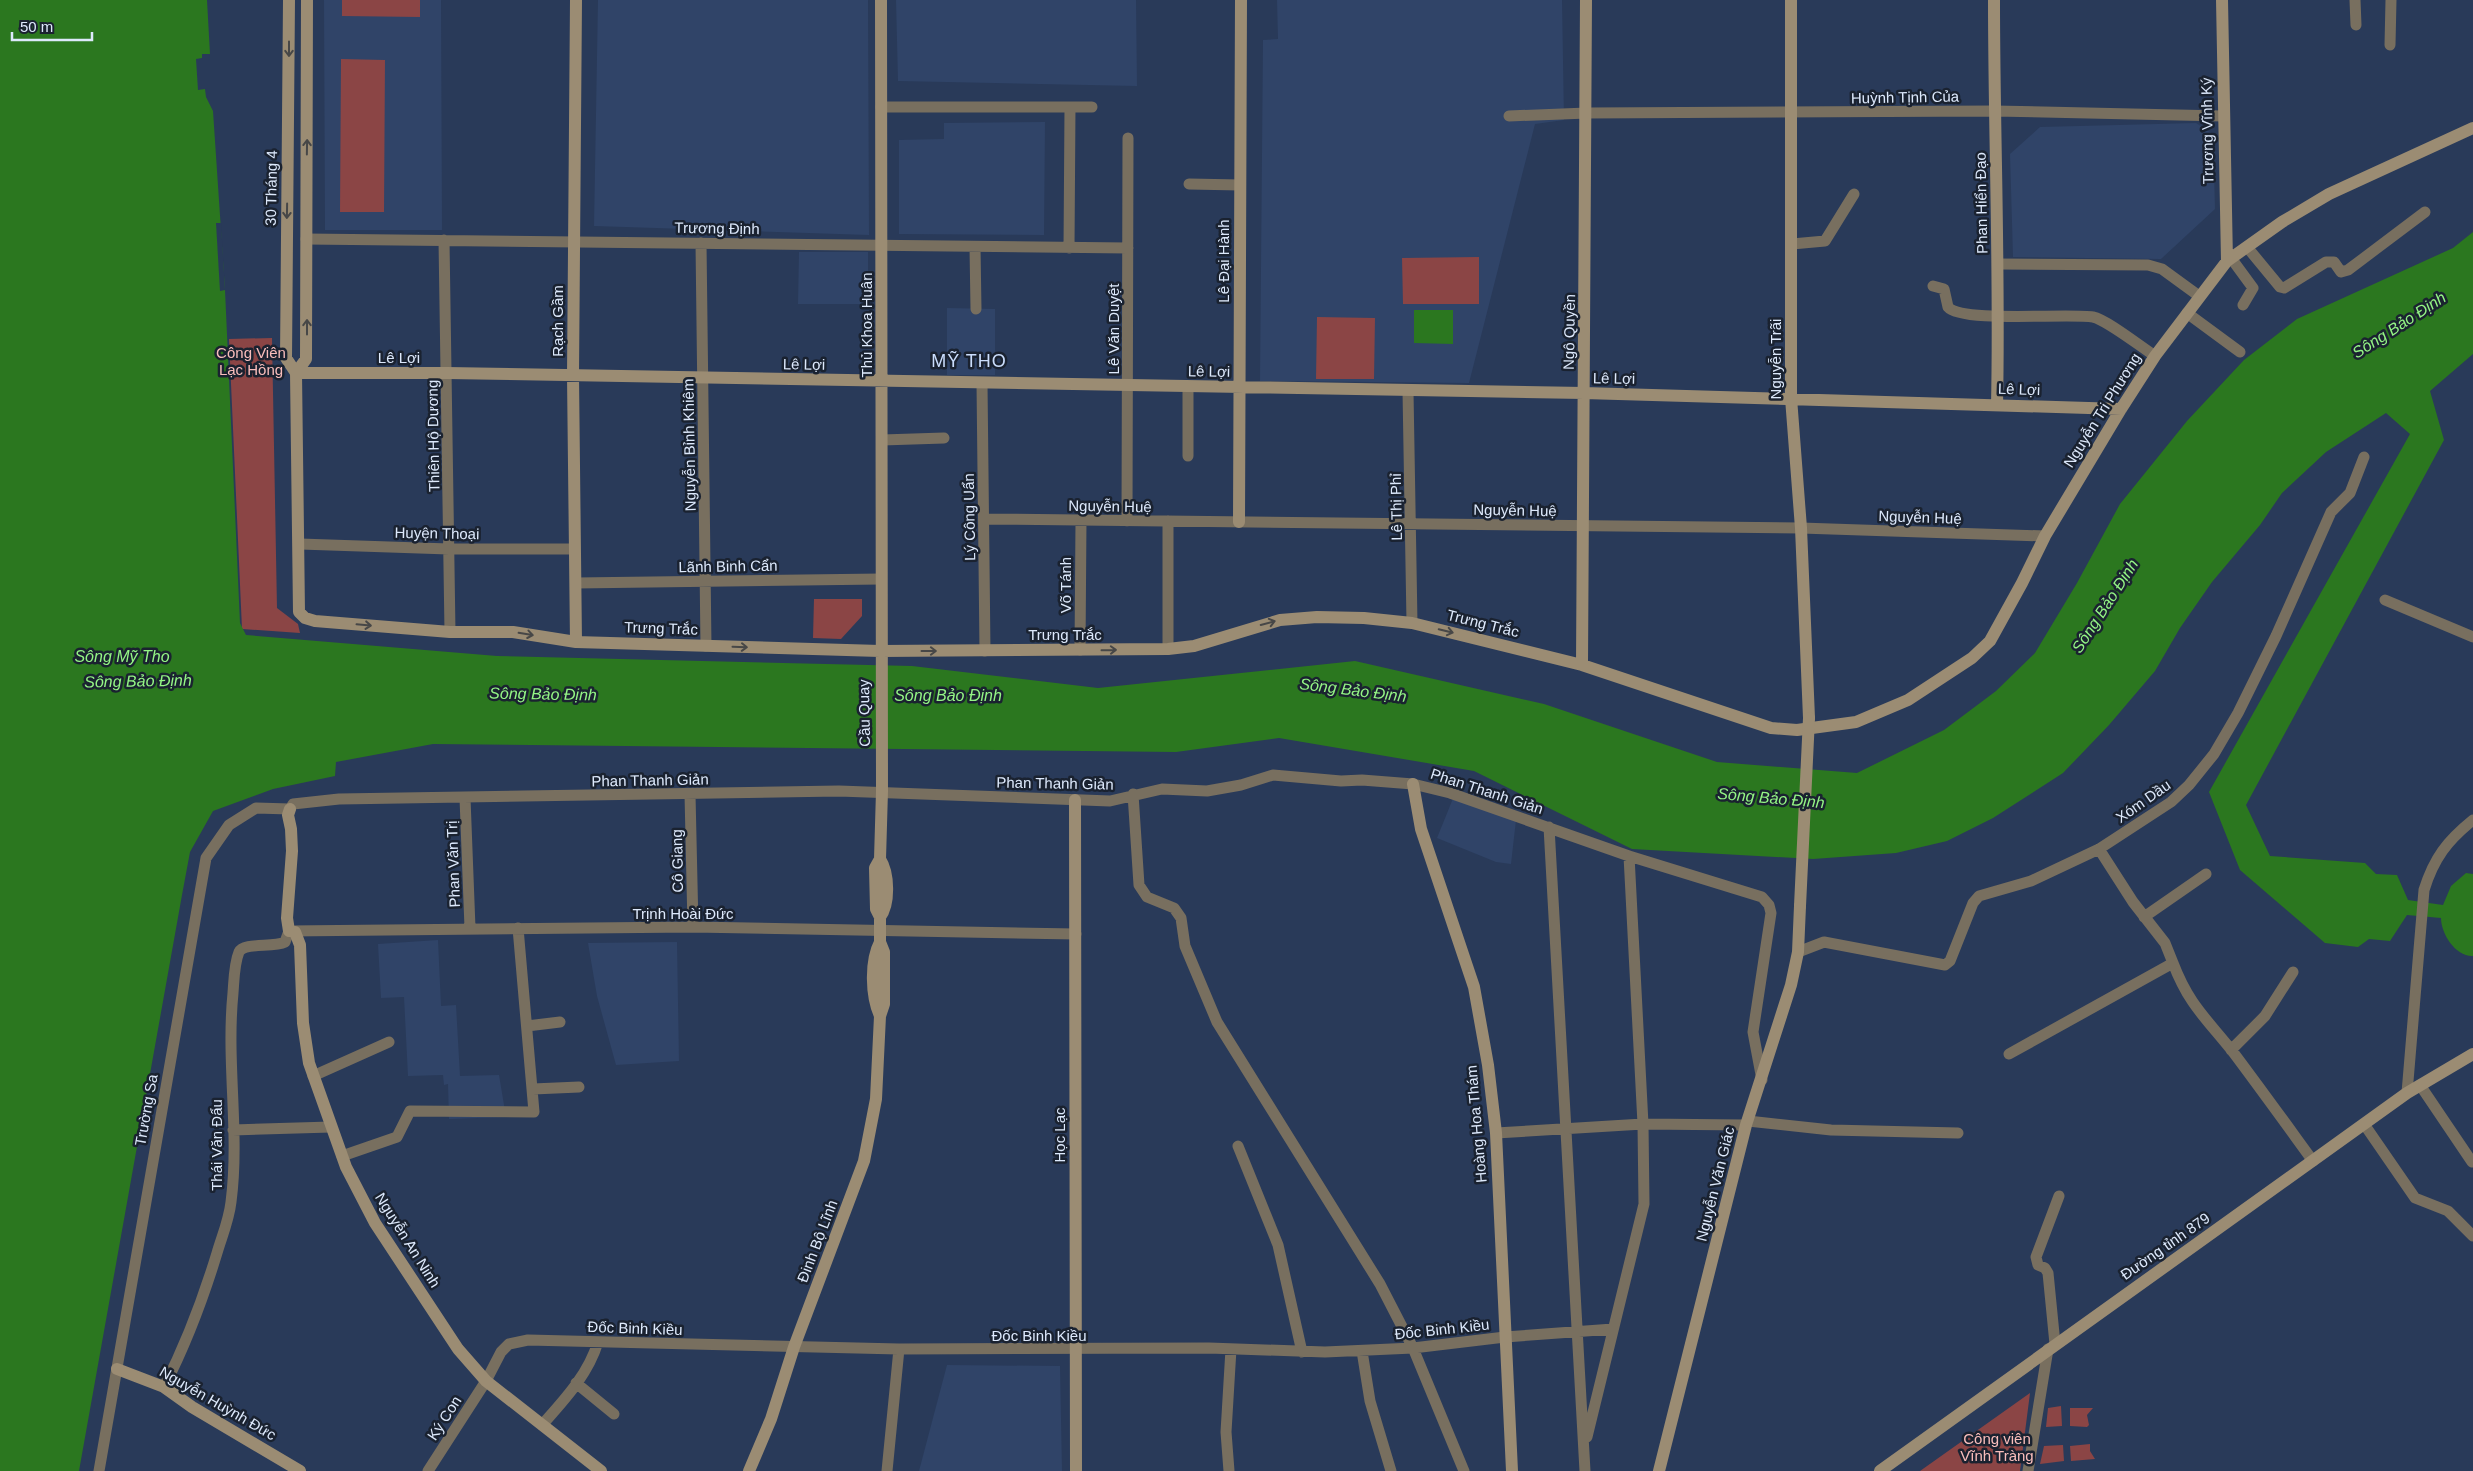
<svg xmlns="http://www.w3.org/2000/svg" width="2473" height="1471" viewBox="0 0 2473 1471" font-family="Arial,sans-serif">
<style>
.built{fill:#304468}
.green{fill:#8b4545}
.water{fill:#2b771f}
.pier{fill:#293a59}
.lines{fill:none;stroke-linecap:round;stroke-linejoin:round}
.street{stroke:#786f5f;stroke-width:11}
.secondary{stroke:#9b8c73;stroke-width:12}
.secondary-bridge{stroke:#9b8c73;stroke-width:12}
.oneway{stroke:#474747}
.labels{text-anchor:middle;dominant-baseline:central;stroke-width:5;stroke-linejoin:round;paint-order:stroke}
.street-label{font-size:15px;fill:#dde9fc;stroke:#1a2230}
.park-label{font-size:15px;fill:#f9bdbb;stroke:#1a2230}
.water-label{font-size:16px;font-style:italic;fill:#94f585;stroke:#1a2230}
.quarter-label{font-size:18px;letter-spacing:1px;fill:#caddfc;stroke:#1a2230}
</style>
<rect width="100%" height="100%" fill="#293a59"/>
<path class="built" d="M324 0H441L442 230H325Z
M598 0H868L869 235 594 226Z
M896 0H1136L1137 86 898 81Z
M1277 0H1562L1564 120 1535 124 1469 383 1260 381 1263 40 1278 39Z
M1045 122 1044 235 899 234V140L944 139V123Z
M2196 123 2213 134 2215 209 2161 259 2013 257 2010 154 2040 127Z
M799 252H868V304H798Z
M947 308 995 309V375H947Z
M1454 796 1516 820 1511 864 1496 862 1437 838Z
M438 940 441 1006 456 1005 460 1076 499 1075 506 1117 449 1119 448 1084 444 1085 443 1075 408 1076 404 997 381 998 378 944Z
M677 942 679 1061 616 1065 597 996 588 943Z
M947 1365 1060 1366 1062 1471H919Z"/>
<path class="green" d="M342 0H420V17L342 16Z
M341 59 385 60 384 212H340Z
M1479 257V304H1403L1402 258Z
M1317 317 1375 318 1374 379H1316Z
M272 338 277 608 298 624 300 633 242 629 229 339Z
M814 599H862V616L841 639 813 638Z
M2030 1393 2020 1471H1920Z
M2061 1406 2062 1426 2046 1427 2048 1408Z
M2070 1408H2093L2087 1415 2089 1425 2087 1427 2070 1426Z
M2090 1444V1451L2095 1459 2071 1461 2070 1446Z
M2063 1445 2064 1461 2040 1464 2044 1446Z"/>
<path class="water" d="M0 0H207L210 54H202V58L196 59 198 90 205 89 206 97 213 111 225 290 240 623 246 635 497 656 912 666 1098 688 1355 661 1544 704 1717 762 1857 773 1944 730 1996 691 2035 653 2077 583 2120 504 2187 421 2244 360 2297 319 2453 248 2473 232V354L2430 391 2444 440 2246 805 2270 856 2365 863 2376 874 2397 875 2408 900 2443 905 2451 886 2466 873 2473 874V956C2456 957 2441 934 2441 918L2407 915 2390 941 2369 939 2358 947 2325 943 2240 870 2209 792 2410 434 2386 413 2326 452 2282 493 2260 525 2212 582 2180 628 2155 671 2109 725 2063 773 1993 818 1947 841 1896 853 1813 859 1632 849 1474 771 1279 738 1176 752 433 744 336 762 335 776 273 789 213 811 190 852 182 895 79 1471H0Z
M1414 310H1453V344L1414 343Z"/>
<path class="pier" d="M216 223H221L225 290 220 291Z"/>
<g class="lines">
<path class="street" d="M2355 0 2356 25
M2390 45 2391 0
M881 107H1070L1069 248
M1070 107H1092
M1509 116 1587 113 1994 111 2223 116
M1189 184 1240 185
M306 239 1128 248
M444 240 450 632
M701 243 706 646
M1792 244 1825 241 1854 194
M975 247 976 309
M2247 247 2280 287 2284 288 2326 262H2334L2341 272 2348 270 2425 212
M2231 258 2253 288 2243 305
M1998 264 2148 265 2162 269 2199 296
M1933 286 1944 289 1948 307C1961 323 2068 313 2093 317 2107 320 2141 347 2155 356
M2187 313 2240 352
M982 383 985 651
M1408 391 1412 623
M882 440 944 438
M1188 456V387
M984 519 1801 528 2045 536
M1127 521 1128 138
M1168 521V649
M300 544 449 549H574
M576 583 881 579
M2385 600 2473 637
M1080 650 1081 520
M690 794 693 927
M1133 794 1139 885 1147 897 1174 908 1181 918 1185 946 1217 1022 1380 1284 1413 1348 1464 1471
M465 798 470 928
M1549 827 1585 1471
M2144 917 2206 874
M1798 952 1824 942 1945 965 1950 961 1973 903 1979 896 2031 881 2099 849 2171 802 2189 785 2214 754 2238 713 2276 636 2331 512 2350 493 2364 457
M2173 963C2189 1005 2206 1018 2233 1052 2260 1088 2286 1124 2313 1161
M527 1026 560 1022
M2231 1050 2265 1016 2293 972
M2009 1054 2173 963 2165 943 2133 902 2099 849
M313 1076 389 1042
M2420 1085 2472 1162
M533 1089 579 1087
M2407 1093 2424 890C2434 858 2447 841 2473 820
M1748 1121 1831 1130 1958 1133
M2364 1124 2415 1198 2448 1211 2473 1236
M233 1130 331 1127
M1496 1133 1643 1124 1746 1125
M1238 1146 1278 1245 1302 1352
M342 1156 397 1137 410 1111 534 1112 518 928
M2055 1344 2048 1273 2045 1268 2038 1265 2036 1257 2059 1196
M1362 1351 1370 1401 1391 1471
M576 1383 614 1414
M164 1387C186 1344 203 1299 217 1253 222 1236 229 1220 231 1202 240 1133 226 1063 233 993 234 981 234 964 239 952 244 942 273 948 285 942L289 931 693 927 1076 934
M542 1425C564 1400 588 1375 598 1342
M1587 1437 1644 1204 1643 1124 1629 856
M99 1471 206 858 229 825 256 808 290 809 293 804 339 799 839 791 1110 801 1162 789 1207 791 1241 785 1273 775 1341 781 1362 780 1413 784 1450 793 1629 856 1762 897 1769 905 1771 913 1753 1032 1762 1080
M428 1471 486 1381 501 1352 509 1344 528 1340 899 1349 1209 1348 1325 1352 1413 1348 1505 1337 1613 1329
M887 1471 899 1349
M1229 1471 1226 1432 1231 1349
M2028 1471 2048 1349"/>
<path class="secondary" d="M289 0 286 358 296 373 299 612 305 618 315 621 450 632H513L576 642 880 651 1168 649 1194 646 1280 620 1317 617 1364 618 1412 623 1582 665 1771 728 1797 730 1856 722 1908 700 1972 658 1990 641 2022 583 2045 536 2121 409 2155 356 2227 261 2282 222 2329 194 2473 128
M576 0 573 376 576 642
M1791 0V398L1801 528 1809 718
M1994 0C1994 135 2000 270 1997 405
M2222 0 2227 261
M296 373H447L1584 393 2121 409
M296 373 306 359 307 0
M1239 522 1241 0
M1582 665 1586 0
M1413 784 1421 829 1474 987 1488 1065 1496 1133 1512 1471
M1075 800 1076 1471
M880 917C890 904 889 873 880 859
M289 931 287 918 292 851 291 829 288 815 290 809
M295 932 300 945 303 1023 309 1063 346 1167 375 1223 458 1349 486 1381 601 1471
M880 942C870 961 871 996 880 1016
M117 1369 164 1387 192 1407 300 1471
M749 1471 771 1419 794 1347 864 1161 876 1099 880 1016 884 1004V952L880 942V917L876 909 875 868 880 859 882 791 881 0
M1659 1471 1746 1125 1791 985 1798 952 1800 906
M1880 1471 2407 1093 2473 1054"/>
<path class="secondary-bridge" d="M1800 906 1809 718"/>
</g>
<defs><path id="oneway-shaft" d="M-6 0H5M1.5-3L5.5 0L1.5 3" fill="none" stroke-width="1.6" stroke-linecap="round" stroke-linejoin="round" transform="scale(1.25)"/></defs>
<g class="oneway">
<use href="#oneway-shaft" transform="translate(289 49) rotate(90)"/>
<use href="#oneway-shaft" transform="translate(307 147) rotate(-89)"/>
<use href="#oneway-shaft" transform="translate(287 211) rotate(91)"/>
<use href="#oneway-shaft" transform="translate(307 327) rotate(-90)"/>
<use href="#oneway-shaft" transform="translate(1268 623) rotate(-15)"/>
<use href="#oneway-shaft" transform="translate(364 625) rotate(5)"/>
<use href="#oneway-shaft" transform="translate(1446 631) rotate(14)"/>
<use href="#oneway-shaft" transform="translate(526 634) rotate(9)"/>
<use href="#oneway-shaft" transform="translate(740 647) rotate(2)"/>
<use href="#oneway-shaft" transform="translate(1109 650) rotate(-1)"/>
<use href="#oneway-shaft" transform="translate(929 651)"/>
</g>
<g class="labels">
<g class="street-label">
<text transform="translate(1905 97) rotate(-1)">Huỳnh Tịnh Của</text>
<text transform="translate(2207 131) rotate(-91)">Trương Vĩnh Ký</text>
<text transform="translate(271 188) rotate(-89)">30 Tháng 4</text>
<text transform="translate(1981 203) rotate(-91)">Phan Hiển Đạo</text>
<text transform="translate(717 228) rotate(1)">Trương Định</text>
<text transform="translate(1223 261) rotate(-90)">Lê Đại Hành</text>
<text transform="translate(557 321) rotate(-90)">Rạch Gầm</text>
<text transform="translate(866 325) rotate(-90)">Thủ Khoa Huân</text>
<text transform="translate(1113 329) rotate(-90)">Lê Văn Duyệt</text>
<text transform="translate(1569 332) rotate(-89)">Ngô Quyền</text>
<text x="399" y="357">Lê Lợi</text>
<text transform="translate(1775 359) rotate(-90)">Nguyễn Trãi</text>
<text transform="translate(804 364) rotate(1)">Lê Lợi</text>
<text transform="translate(1209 371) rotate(1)">Lê Lợi</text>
<text transform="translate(1614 378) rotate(1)">Lê Lợi</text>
<text transform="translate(2019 389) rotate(2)">Lê Lợi</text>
<text transform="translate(2102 410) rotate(-58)">Nguyễn Tri Phương</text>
<text transform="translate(433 436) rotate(-91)">Thiên Hộ Dương</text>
<text transform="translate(689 445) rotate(-91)">Nguyễn Bỉnh Khiêm</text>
<text transform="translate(1110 506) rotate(1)">Nguyễn Huệ</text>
<text transform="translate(1396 507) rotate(-91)">Lê Thị Phỉ</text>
<text transform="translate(1515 510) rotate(1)">Nguyễn Huệ</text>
<text transform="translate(969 517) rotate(-91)">Lý Công Uẩn</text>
<text transform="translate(1920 517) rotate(2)">Nguyễn Huệ</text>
<text transform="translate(437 533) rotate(1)">Huyện Thoại</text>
<text transform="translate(728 566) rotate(-1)">Lãnh Binh Cẩn</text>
<text transform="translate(1065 585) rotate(-90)">Võ Tánh</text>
<text transform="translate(1483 623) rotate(14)">Trưng Trắc</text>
<text transform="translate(661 628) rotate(2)">Trưng Trắc</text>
<text x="1065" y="634">Trưng Trắc</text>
<text transform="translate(864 713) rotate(-91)">Cầu Quay</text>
<text transform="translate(650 780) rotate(-1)">Phan Thanh Giản</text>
<text transform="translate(1055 783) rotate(1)">Phan Thanh Giản</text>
<text transform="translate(1487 791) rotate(18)">Phan Thanh Giản</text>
<text transform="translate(2143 801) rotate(-35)">Xóm Dầu</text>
<text transform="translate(677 861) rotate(-91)">Cô Giang</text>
<text transform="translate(453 864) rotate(-92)">Phan Văn Trị</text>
<text x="683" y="913">Trịnh Hoài Đức</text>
<text transform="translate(146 1110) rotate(-80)">Trường Sa</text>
<text transform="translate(1476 1124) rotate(-95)">Hoàng Hoa Thám</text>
<text transform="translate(1059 1135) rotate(-90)">Học Lạc</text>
<text transform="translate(216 1145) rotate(-90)">Thái Văn Đẩu</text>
<text transform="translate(1715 1184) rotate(-76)">Nguyễn Văn Giác</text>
<text transform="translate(408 1240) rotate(58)">Nguyễn An Ninh</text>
<text transform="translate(817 1241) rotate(-69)">Đinh Bộ Lĩnh</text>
<text transform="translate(2165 1246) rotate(-35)">Đường tỉnh 879</text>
<text transform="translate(635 1328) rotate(2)">Đốc Binh Kiều</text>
<text transform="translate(1442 1329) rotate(-6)">Đốc Binh Kiều</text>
<text x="1039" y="1335">Đốc Binh Kiều</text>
<text transform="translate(218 1403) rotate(30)">Nguyễn Huỳnh Đức</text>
<text transform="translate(444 1418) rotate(-57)">Ký Con</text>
</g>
<g class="park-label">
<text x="251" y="352">Công Viên<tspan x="251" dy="17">Lạc Hồng</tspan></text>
<text x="1997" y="1438">Công viên<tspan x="1997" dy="17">Vĩnh Tràng</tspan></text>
</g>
<g class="water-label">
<text transform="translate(2399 325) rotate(-33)">Sông Bảo Định</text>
<text transform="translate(2105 606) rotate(-57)">Sông Bảo Định</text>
<text x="122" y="656">Sông Mỹ Tho</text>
<text transform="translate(138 681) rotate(-1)">Sông Bảo Định</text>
<text transform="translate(1353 690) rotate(7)">Sông Bảo Định</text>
<text transform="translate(543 694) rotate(1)">Sông Bảo Định</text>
<text x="948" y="695">Sông Bảo Định</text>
<text transform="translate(1771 798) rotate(5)">Sông Bảo Định</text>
</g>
<g class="quarter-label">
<text x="969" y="361">MỸ THO</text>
</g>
</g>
<path d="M12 32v8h80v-8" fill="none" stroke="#dde9fc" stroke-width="2.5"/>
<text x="20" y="32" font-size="15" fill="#dde9fc" stroke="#1a2230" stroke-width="4" paint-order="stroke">50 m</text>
</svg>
